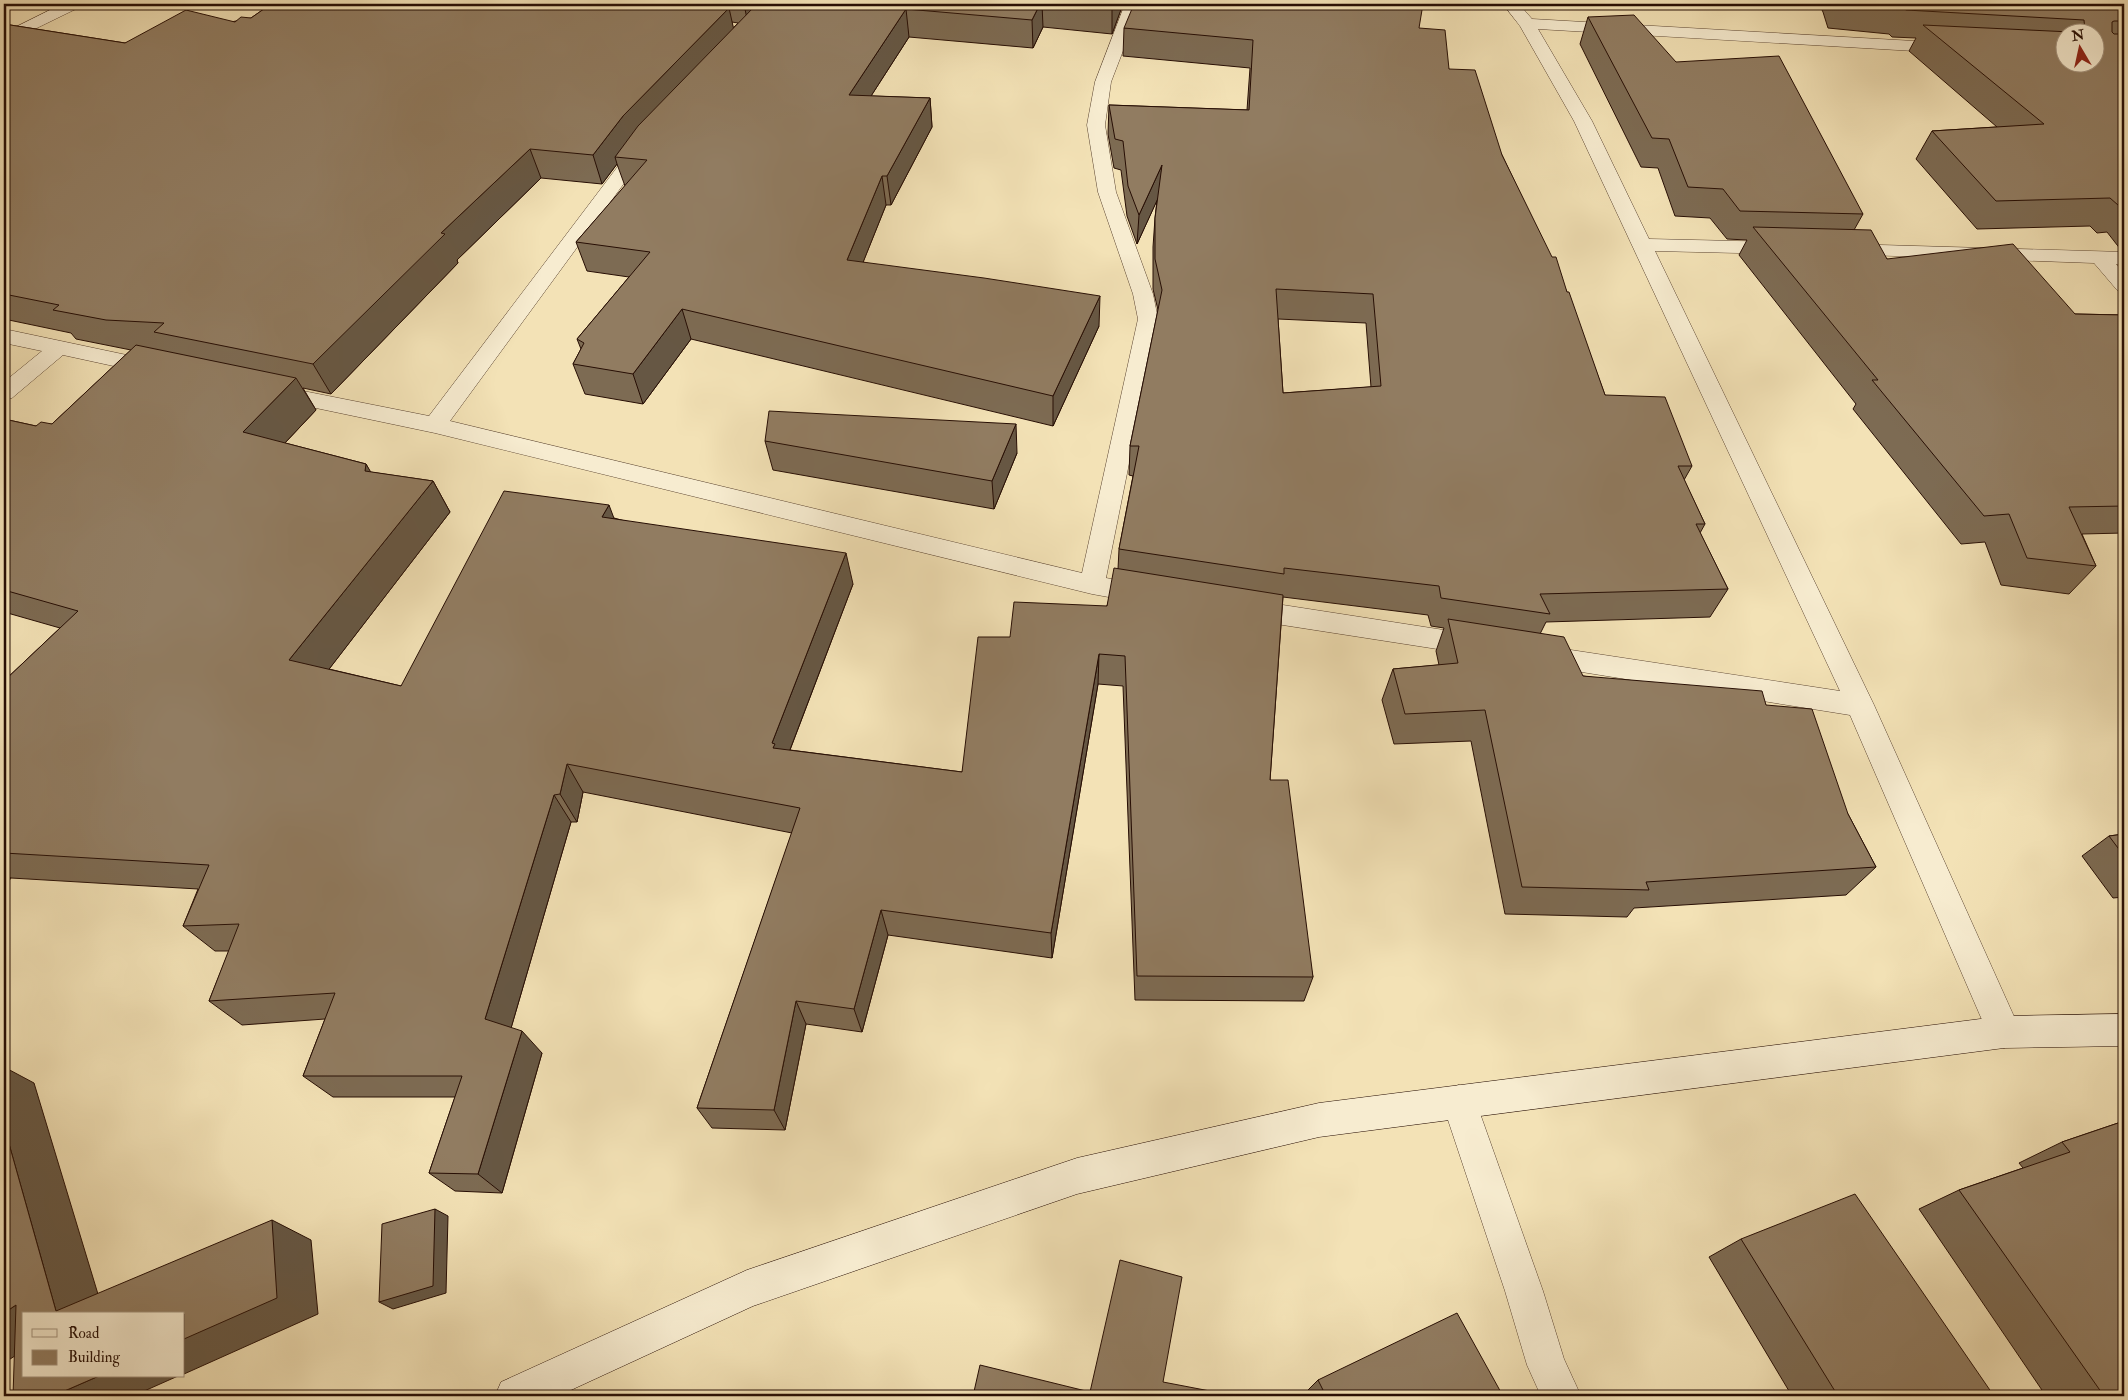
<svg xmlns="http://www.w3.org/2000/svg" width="2128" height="1400" viewBox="0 0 2128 1400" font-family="'IM FELL Double Pica',serif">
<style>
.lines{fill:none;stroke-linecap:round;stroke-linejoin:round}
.street-casing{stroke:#5a4330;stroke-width:1}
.secondary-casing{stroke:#270e04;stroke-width:1}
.street{fill:#f7ecd0;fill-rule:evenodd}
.secondary{fill:#f7ecd0;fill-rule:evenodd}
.wall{fill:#7d6b53;stroke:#270e04;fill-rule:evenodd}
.shaded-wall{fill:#665744;stroke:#270e04}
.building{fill:#917c61;stroke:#270e04;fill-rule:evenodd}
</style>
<rect width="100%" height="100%" fill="#f3e2b6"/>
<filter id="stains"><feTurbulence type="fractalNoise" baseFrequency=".004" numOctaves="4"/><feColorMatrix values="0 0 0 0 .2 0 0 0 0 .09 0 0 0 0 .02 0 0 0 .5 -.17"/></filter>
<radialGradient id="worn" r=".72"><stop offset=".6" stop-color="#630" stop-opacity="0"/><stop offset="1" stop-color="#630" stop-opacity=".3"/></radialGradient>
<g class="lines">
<g class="street-casing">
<path id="street" d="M62 4H82L80 7 4 44V33Z
M1125 4H1141L1111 82 1105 125 1116 192 1153 294 1158 319 1106 578 1156 587 1160 594 1156 601 1147 604 1092 594 435 433 273 399 265 397 262 392 265 387 273 385 429 416 637 141 643 140 649 141 652 145 450 421 1082 573 1138 319 1133 294 1098 192 1087 125 1095 82Z
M1503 4H1519L1532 19 1949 43 1955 45 1957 48 1955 51 1949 53 1538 29 1592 121 1649 239 1781 242 1788 244 1791 248 1788 252 1781 254 1655 251 1874 705 2021 1032 2016 1043 2004 1048 1992 1043 1850 715 1538 665 1529 662 1525 655 1529 648 1538 645 1840 691 1574 121 1520 26Z
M1846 244 2124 252V264H2116L2124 274V292L2117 290 2094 263 1839 254 1836 250 1839 246Z
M4 329 155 361 163 363 166 368 163 373 155 375 63 355 12 398 4 400V382L42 351 4 343Z
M1244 599 1476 635 1485 638 1489 645 1485 652 1476 655 1244 619 1235 616 1231 609 1235 602Z
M1459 1085 1471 1090 1476 1102 1543 1291 1564 1359 1581 1396H1541L1527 1365 1505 1291 1442 1102 1447 1090Z"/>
</g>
<g class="secondary-casing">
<path id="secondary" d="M2124 1014V1046L2004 1048 1319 1137 1077 1194 753 1306 558 1396H495L501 1382 747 1270 1077 1158 1319 1103 2004 1016Z"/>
</g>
<use href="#street" class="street"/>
<use href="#secondary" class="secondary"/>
</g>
<path class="wall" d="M4 4H33L22 9Z
M271 4H1123L1112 34 1043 27 1033 48 909 37 871 96 930 98 932 127 891 205H886L863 262 1099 326 1053 426 691 339 643 404 585 394 573 364 581 349 577 339 629 277 587 271 576 242 625 186 617 164 602 184 541 178 457 260 458 263 331 394 303 388 316 410 285 443 366 464 370 472 433 481 450 512 329 669 401 686 614 518 853 584 790 750 962 772 1010 637 1107 606 1118 569 1119 549 1133 476 1129 475 1130 446 1158 310 1153 289V247L1155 218 1157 200 1137 244 1127 216 1121 170 1114 168 1108 134 1109 105 1247 110 1250 68 1123 56 1124 28H1419L1449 69 1502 155 1567 292 1605 395 1692 466 1684 480 1705 524 1700 533 1728 589 1710 617 1546 622 1540 634 1583 676 1766 705 1848 814 1876 867 1846 895 1634 908 1627 917 1505 914 1471 741 1394 744 1382 700 1393 669 1439 665 1436 651 1444 628 1431 626 1428 615 1283 597 1270 780 1313 977 1304 1001 1135 1000 1123 686 1098 684 1052 958 888 935 862 1032 806 1024 785 1130 712 1128 697 1108 792 833 583 792 577 822H571L511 1028 542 1053 502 1193 455 1191 429 1173 455 1097H333L303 1076 325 1019 242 1025 209 1001 229 951H215L183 926 198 889 11 878 4 886V681L60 628 4 612V419L36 426 52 424 131 350 76 339 71 333 4 319V24L125 43 251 18ZM732 22 738 23 733 28ZM1278 319 1366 323 1371 387 1283 393Z
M1819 4H2124V251L2121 250 2107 232 2097 233 2090 226 1977 229 1916 159 1932 131 1997 127 1909 51 1916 38 1892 37 1889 34 1828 28 1823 12ZM2066 32H2096L2066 62Z
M1588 17 1676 62 1863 214 1854 230 1887 259 2075 314 2124 315V533L2082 534 2096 566 2069 594 2001 585 1985 542 1961 544 1853 409 1856 404 1739 255 1747 240 1727 239 1710 218 1675 216 1658 168 1641 167 1580 44Z
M765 441 1017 453 994 509 773 470Z
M2124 750V755L2122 752Z
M2124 834V897L2113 898 2082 856 2109 836Z
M2124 1121V1396H2046L1919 1209 1959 1190 2023 1168 2019 1163 2062 1142Z
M1741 1239 1994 1396H1792L1709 1257Z
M1318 1380 1503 1396H1305L1304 1394Z"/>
<path class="shaded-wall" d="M19 4H33L22 9Z
M744 4H780L748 24Z
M1040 4H1042L1043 27 1033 48 1032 20Z
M1113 4H1123L1112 34V6Z
M729 8 735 35 615 157 617 164 602 184 593 155 623 116Z
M906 9 909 37 853 124 849 95Z
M930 98 932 127 891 205 887 176Z
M530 149 541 178 457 260 458 263 331 394 313 364 441 233Z
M1162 165 1160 194 1137 244 1139 215Z
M882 176 886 205 852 290 847 260Z
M1100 296 1099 326 1053 426V396Z
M682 309 691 339 643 404 633 374Z
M296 378 316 410 265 464 243 432Z
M1016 424 1017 453 994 509 992 481Z
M366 464 385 496 365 471Z
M433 481 450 512 313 690 289 660Z
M609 505 621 537 602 517Z
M846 553 853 584 783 768 782 777 772 743Z
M1099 654 1098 684 1052 958 1051 933Z
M567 764 583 792 577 822 560 794Z
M554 795 571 822 507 1042 485 1019Z
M4 873 11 878 4 886Z
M881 910 888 935 862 1032 854 1009Z
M796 1001 806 1024 785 1130 774 1110Z
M522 1031 542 1053 502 1193 478 1174Z
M4 1067 34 1083 104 1314 56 1311 4 1126Z
M435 1209 448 1216 446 1293 393 1309 379 1302Z
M272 1220 311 1240 318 1314 184 1374V1339Z
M16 1305 24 1350 4 1363V1313Z
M99 1376H178L133 1396H53Z"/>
<path class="building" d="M271 4H690L729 8 623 116 593 155 530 149 441 233 445 234 313 364 154 332 164 323 106 320 53 310 59 305 4 294V24L125 43 186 10 235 22 241 17 251 18Z
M759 4H1040L1032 20 906 9 849 95 930 98 887 176H882L847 260 984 278 1100 296 1053 396 682 309 633 374 573 364 584 343 577 339 650 252 576 242 647 160 615 157 638 126 753 8Z
M1090 4H1113L1112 6Z
M1134 4H1423L1419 28 1445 30 1449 69 1475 70 1502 155 1552 257H1556L1567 292H1569L1605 395 1665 397 1692 466H1678L1705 524H1696L1728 589 1540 594 1550 614 1441 598 1439 586 1284 568V574L1119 549 1139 446H1130L1162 290 1155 259V218L1162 165 1139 215 1128 186 1123 141 1115 139 1109 105 1249 110 1253 40 1124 28ZM1276 289 1373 294 1381 386 1283 393Z
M1863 4H2124V21H2114L2112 22V32L2114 34H2124V204L2118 205 2110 198 1996 201 1932 131 2044 124 1923 25 2071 32H2066V62H2096V32H2084L2085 31 2084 20 1906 10 1902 7Z
M1634 15 1676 62 1779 56 1863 214 1740 211 1723 189 1688 187 1669 139 1652 138 1588 17Z
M1753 227 1871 230 1887 259 2013 244 2075 314 2124 315V506L2069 507 2096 566 2027 558 2009 514 1984 516 1872 380H1878Z
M136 345 296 378 243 432 366 464 365 471 433 481 289 660 401 686 504 491 609 505 602 517 846 553 772 743 775 744 773 748 962 772 978 637H1010L1014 602 1107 606 1114 568 1283 595 1270 780H1288L1313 977 1137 976 1125 656 1099 654 1051 933 881 910 854 1009 796 1001 774 1110 697 1108 800 808 567 764 560 794 554 795 485 1019 522 1031 478 1174 429 1173 462 1076H303L335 993 209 1001 239 924 183 926 209 865 4 853V681L78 611 4 590V419L36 426 41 422 52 424Z
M769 411 1016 424 992 481 765 441Z
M1448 619 1564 637 1583 676 1762 691 1766 705 1812 709 1848 814 1876 867 1646 882 1649 890 1522 887 1485 710 1405 714 1393 669 1458 663Z
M2124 834V856L2109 836Z
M2124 1121V1396H2104L1959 1190 2070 1152 2062 1142Z
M4 1126 56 1311 272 1220 277 1298 184 1339V1314H24V1376H99L53 1396H13L16 1305 4 1313Z
M1855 1194 1994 1396H1838L1741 1239Z
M435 1209 433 1286 379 1302 382 1224Z
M1120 1260 1182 1277 1163 1382 1236 1396H973L980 1365 1090 1392Z
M1457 1313 1503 1396H1326L1318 1380Z"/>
<rect width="2128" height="1400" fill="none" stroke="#f3e2b6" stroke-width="20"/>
<rect x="5" y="5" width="2118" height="1390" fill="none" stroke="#270e04" stroke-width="2.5"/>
<rect x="10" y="10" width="2108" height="1380" fill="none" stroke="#270e04"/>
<rect x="22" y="1312" width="162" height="65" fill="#f7ecd0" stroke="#a4937e"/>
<rect x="32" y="1329" width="25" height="8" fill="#f7ecd0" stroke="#a4937e"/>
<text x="68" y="1338" font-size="15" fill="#270e04">Road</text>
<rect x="32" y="1350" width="25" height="15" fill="#917c61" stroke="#a4937e"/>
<text x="68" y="1362" font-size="15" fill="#270e04">Building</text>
<g transform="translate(2080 48) rotate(351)"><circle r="24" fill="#f7ecd0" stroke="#a4937e"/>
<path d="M0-4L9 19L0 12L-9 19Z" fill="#8f2418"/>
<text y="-8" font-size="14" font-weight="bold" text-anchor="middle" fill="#270e04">N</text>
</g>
<rect width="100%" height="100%" filter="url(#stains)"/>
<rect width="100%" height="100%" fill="url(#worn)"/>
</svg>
